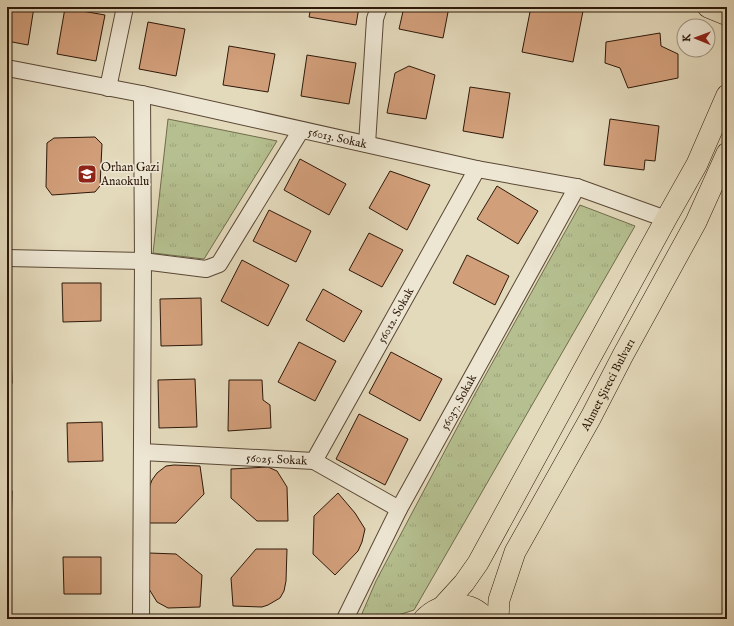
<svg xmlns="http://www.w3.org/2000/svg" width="734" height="626" viewBox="0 0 734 626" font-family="'IM FELL English',serif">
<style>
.grass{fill:url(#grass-tufts);stroke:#716c4c}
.building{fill:#d29f7b;stroke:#2d1809}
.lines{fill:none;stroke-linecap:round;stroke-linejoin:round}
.minor-casing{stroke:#5a4836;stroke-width:18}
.major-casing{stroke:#2d1809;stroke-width:22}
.minor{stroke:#ede6d3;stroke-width:16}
.major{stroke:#e3d9bb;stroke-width:21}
.labels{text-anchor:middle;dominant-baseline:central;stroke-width:3.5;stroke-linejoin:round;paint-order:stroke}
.street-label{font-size:12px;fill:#2d1809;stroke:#ede6d3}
.poi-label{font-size:12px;fill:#2d1809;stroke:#ede6d3;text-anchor:start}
</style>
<defs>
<pattern id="grass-tufts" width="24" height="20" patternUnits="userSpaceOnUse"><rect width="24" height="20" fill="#b5bf8f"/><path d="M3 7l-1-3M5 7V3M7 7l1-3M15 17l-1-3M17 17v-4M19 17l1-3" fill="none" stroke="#9ca37a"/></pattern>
</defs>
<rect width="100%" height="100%" fill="#e3d9bb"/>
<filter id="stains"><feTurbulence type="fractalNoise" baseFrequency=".005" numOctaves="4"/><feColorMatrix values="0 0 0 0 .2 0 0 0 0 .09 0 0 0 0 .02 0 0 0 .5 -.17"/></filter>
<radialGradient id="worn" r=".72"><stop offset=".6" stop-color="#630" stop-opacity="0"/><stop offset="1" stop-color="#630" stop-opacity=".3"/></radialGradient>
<path class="grass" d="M168 119 277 141 204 259 153 253Z
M580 205 635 226 414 610 389 618 361 616 376 581 475 394Z"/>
<path class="building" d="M7 7H34L28 45 7 41Z
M311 7H359L356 25 309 17Z
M404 7H449L443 38 399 29Z
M531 7H563L583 11 573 62 522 52Z
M65 8 105 15 96 61 57 54Z
M148 22 185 29 176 76 139 69Z
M660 33 661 46 678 54V78L628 88 620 68 605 63 606 42Z
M229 46 275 54 268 92 223 85Z
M307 55 356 63 349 104 301 96Z
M409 66 435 75 426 119 387 113 395 73Z
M470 87 510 93 503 138 463 131Z
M610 119 659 126 655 161 645 160 644 170 604 165Z
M95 137 102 144 100 186 95 192 52 195 46 187 47 143 54 138Z
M300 159 346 184 329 215 284 190Z
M390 171 430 185 407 230 369 208Z
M497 186 538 211 518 244 477 219Z
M269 210 311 231 296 262 253 241Z
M369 233 403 250 382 287 349 270Z
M467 255 509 276 495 305 453 283Z
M242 260 289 285 268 326 221 301Z
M62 283H101V321L63 322Z
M323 289 362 311 344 342 306 320Z
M201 298 202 345 161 346 160 299Z
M7 332 11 336 12 383 7 391Z
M299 342 336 361 315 401 278 382Z
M391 352 442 379 420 421 369 393Z
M195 379 197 427 159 428 158 380Z
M229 380H262L263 400 270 405 271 428 228 431Z
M359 414 408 439 385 485 336 459Z
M102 422 103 461 68 462 67 423Z
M174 465 200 466 204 494 176 523H148L149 488 152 480 157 473 166 466Z
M268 467 277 471 287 487 288 521H257L231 498V469Z
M7 484 12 491 11 535 7 541Z
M338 493 355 513 365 529 362 542 358 551 335 575 313 554 314 516Z
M256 549H287L286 581 284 591 280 598 268 605 262 607 233 606 231 578Z
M149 553 176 554 202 575 200 607 168 608 157 602 149 589Z
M63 557H101V594H64Z"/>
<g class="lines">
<g class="minor-casing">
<g id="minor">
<path id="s1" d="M7 68 142 94 477 169 577 187 666 219"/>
<path d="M108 88 125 7"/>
<path d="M367 144 375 19 379 7"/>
<path d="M7 258 143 261 206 269 219 264 301 130"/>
<path id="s2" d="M142 452 314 461 399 509"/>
<path id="s3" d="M314 461 477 169"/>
<path d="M141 619 143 261 142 94"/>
<path id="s4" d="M345 619 399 509 577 187"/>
</g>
</g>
<g class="major-casing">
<g id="major">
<path d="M708 7 725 14"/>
<path d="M443 606 464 583 478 563 666 219 697 164 727 95"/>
<path d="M424 619C440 602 470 599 486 619"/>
<path id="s5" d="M498 619 499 600 515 552 591 417 623 355 696 222 727 153"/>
</g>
</g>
<use href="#minor" class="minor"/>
<use href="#major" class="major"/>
</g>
<defs>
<g id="school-square" transform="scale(1)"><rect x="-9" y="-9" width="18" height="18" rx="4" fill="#8f2418" stroke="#ede6d3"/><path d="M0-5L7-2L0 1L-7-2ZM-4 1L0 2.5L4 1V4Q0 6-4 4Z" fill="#fff"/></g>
</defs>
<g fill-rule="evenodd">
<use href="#school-square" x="87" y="174"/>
</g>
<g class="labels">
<g class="street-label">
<text stroke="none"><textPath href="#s1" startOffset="338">56013. Sokak</textPath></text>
<text stroke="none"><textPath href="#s3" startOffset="167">56012. Sokak</textPath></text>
<text stroke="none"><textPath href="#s5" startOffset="261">Ahmet Şireci Bulvarı</textPath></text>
<text stroke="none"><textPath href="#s4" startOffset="245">56037. Sokak</textPath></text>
<text stroke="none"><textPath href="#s2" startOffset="135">56025. Sokak</textPath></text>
</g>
<g class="poi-label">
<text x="101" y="167">Orhan Gazi<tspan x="101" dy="14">Anaokulu</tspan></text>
</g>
</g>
<rect width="734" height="626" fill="none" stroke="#e3d9bb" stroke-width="24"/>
<rect x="8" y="8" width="718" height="610" fill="none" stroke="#2d1809" stroke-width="2"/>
<rect x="12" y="12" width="710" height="602" fill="none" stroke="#2d1809"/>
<g transform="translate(696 38) rotate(271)"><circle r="19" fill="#ede6d3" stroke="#a09482"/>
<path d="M0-3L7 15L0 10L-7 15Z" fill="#8f2418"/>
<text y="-6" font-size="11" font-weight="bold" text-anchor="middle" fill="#2d1809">K</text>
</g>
<rect width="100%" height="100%" filter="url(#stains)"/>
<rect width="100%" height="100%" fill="url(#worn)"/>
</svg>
